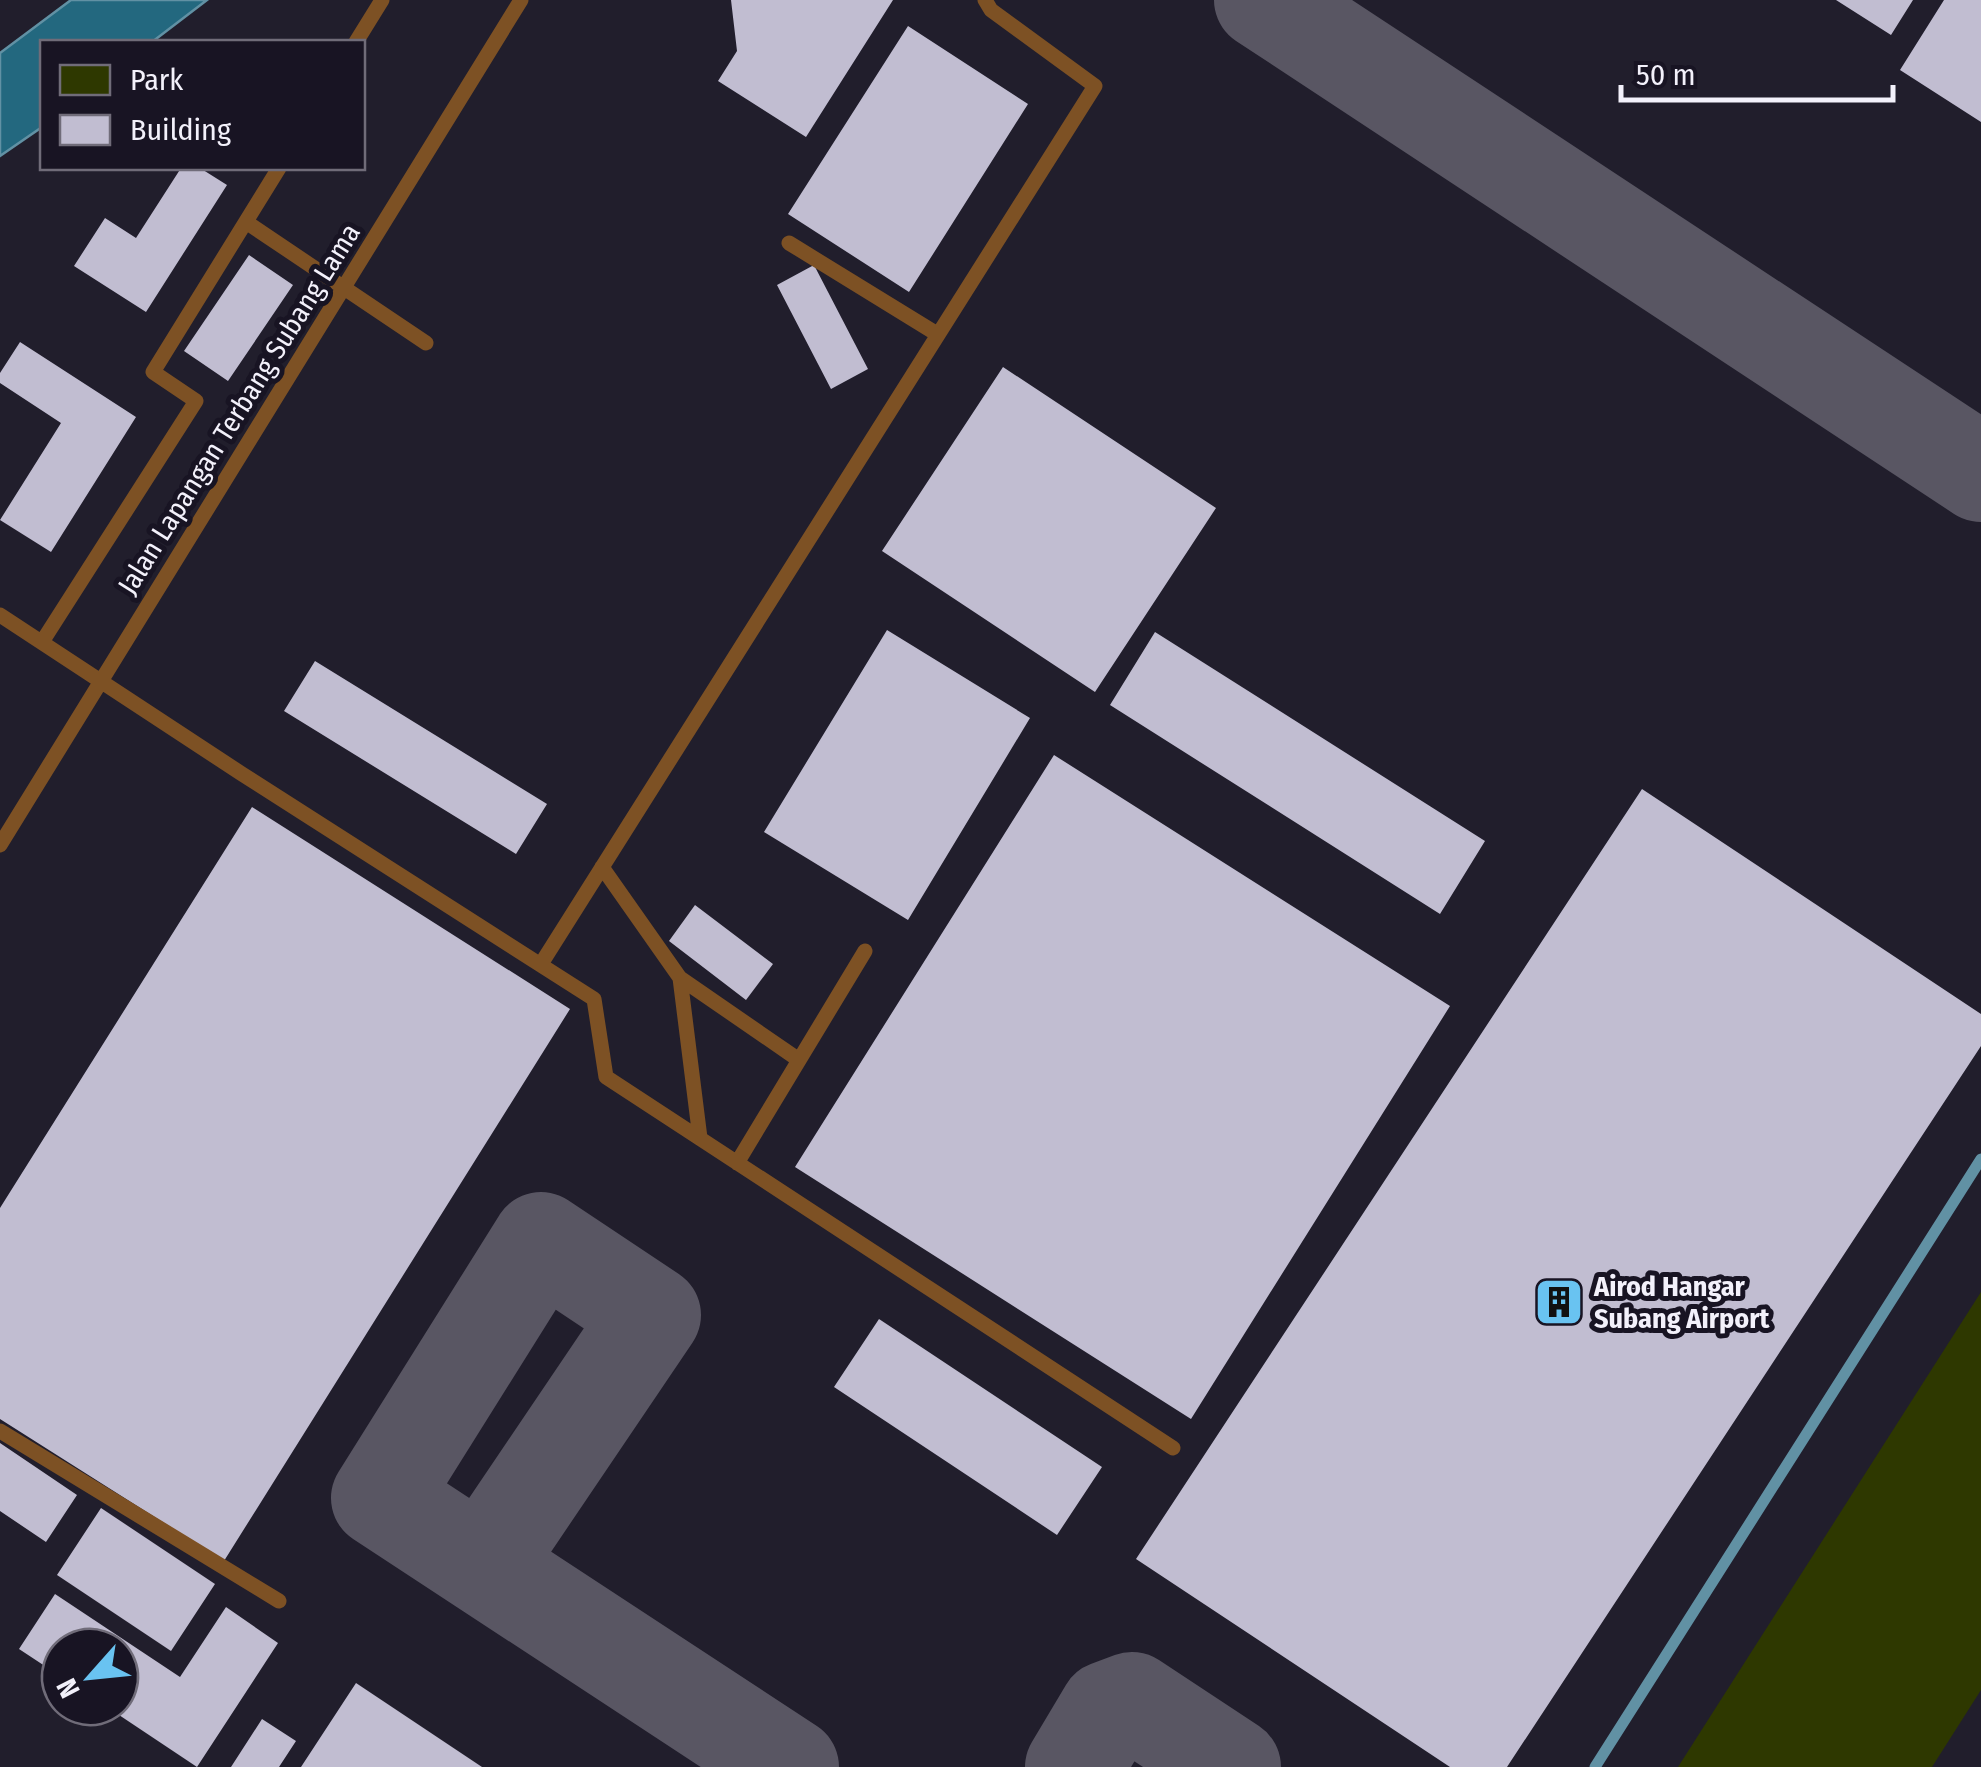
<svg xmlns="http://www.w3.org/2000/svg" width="1981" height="1767" viewBox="0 0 1981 1767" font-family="'Fira Sans Condensed',sans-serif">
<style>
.green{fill:#2e3800}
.water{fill:#23687f;stroke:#6191a4;stroke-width:2.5}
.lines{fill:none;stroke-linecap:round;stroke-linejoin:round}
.stream{stroke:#6191a4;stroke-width:11}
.taxiway{stroke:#595663;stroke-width:98}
.building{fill:#c1bdd1}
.lane{stroke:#7d5124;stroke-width:15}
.labels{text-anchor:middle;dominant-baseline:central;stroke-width:10;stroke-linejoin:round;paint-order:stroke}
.street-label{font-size:28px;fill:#f3f1fb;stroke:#181423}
.poi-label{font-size:28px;font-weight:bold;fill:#f3f1fb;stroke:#181423;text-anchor:start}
</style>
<rect width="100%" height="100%" fill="#211e2c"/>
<path class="green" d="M1981 1292V1690L1932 1767H1678Z"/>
<path class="water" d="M71 0H207L152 42H42V127L0 156V53Z"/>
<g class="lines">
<path class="stream" d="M1595 1767 1981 1159"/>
<path class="taxiway" d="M1263 0 1981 473
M483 1565 652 1315 541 1241 380 1498 790 1767
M1074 1767 1108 1710 1132 1701 1232 1767"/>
</g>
<path class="building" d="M731 0H893L806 137 718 81 737 51Z
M1836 0H1913L1891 35Z
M1944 0H1981V122L1900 70Z
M908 26 1028 104 909 292 788 214Z
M181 168H200L227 185 146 312 74 266 105 218 136 238Z
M249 255 293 285 228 381 184 351Z
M814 265 868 369 831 389 777 285Z
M20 342 136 417 51 552 0 520 61 423 0 383V373Z
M1003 367 1216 508 1095 692 882 551Z
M887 630 1030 718 908 920 764 832Z
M1155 632 1485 841 1440 914 1110 705Z
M315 661 547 804 516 854 284 711Z
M1054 755 1450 1006 1191 1419 795 1167Z
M1642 789 1981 1014V1046L1507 1767H1450L1136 1559Z
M252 807 570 1009 224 1561 0 1419V1208Z
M695 905 773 964 746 1000 669 941Z
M879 1319 1102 1467 1057 1535 834 1387Z
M0 1443 77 1495 46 1542 0 1511Z
M101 1508 215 1584 171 1651 57 1575Z
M55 1594 180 1677 226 1607 278 1643 197 1767 107 1707H120V1647H60V1676L19 1649Z
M356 1683 482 1767H301Z
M262 1719 296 1741 279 1767H231Z"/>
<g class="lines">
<path class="lane" d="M356 42 382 0
M246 222 426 343
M789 243 937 334
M0 615 242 774 594 999 606 1077 1173 1448
M42 642 196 401 153 372 279 168
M0 845 521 0
M602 867 680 978 700 1138
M541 964 1095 86 991 10 985 0
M680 978 799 1060
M737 1163 865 951
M0 1431 279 1601"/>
</g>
<defs>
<g id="building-square" transform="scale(2.5)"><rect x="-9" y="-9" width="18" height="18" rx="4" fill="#69c3f1" stroke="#181423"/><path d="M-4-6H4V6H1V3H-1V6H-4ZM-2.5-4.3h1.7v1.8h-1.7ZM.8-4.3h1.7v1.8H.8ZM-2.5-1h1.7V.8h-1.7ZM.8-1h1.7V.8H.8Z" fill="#111"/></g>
</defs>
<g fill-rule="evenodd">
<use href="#building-square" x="1559" y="1302"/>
</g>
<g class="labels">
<g class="street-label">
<text transform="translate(239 409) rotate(-58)">Jalan Lapangan Terbang Subang Lama</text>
</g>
<g class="poi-label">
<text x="1594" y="1286">Airod Hangar<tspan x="1594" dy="32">Subang Airport</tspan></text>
</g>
</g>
<rect x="40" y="40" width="325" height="130" fill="#181423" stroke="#706c79" stroke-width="2.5"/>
<rect x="60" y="65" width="50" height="30" fill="#2e3800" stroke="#706c79" stroke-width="2.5"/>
<text x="130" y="90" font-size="30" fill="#f3f1fb">Park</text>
<rect x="60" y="115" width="50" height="30" fill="#c1bdd1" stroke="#706c79" stroke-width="2.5"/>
<text x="130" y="140" font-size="30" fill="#f3f1fb">Building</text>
<g transform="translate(90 1677) rotate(243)"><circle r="48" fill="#181423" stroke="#706c79" stroke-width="2.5"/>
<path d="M0-8L18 38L0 25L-18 38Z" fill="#69c3f1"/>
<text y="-15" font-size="28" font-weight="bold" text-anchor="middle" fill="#f3f1fb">N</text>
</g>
<path d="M1621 85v15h272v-15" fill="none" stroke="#f3f1fb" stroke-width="5"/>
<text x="1636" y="85" font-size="30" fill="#f3f1fb" stroke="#181423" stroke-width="8" paint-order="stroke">50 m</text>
</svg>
